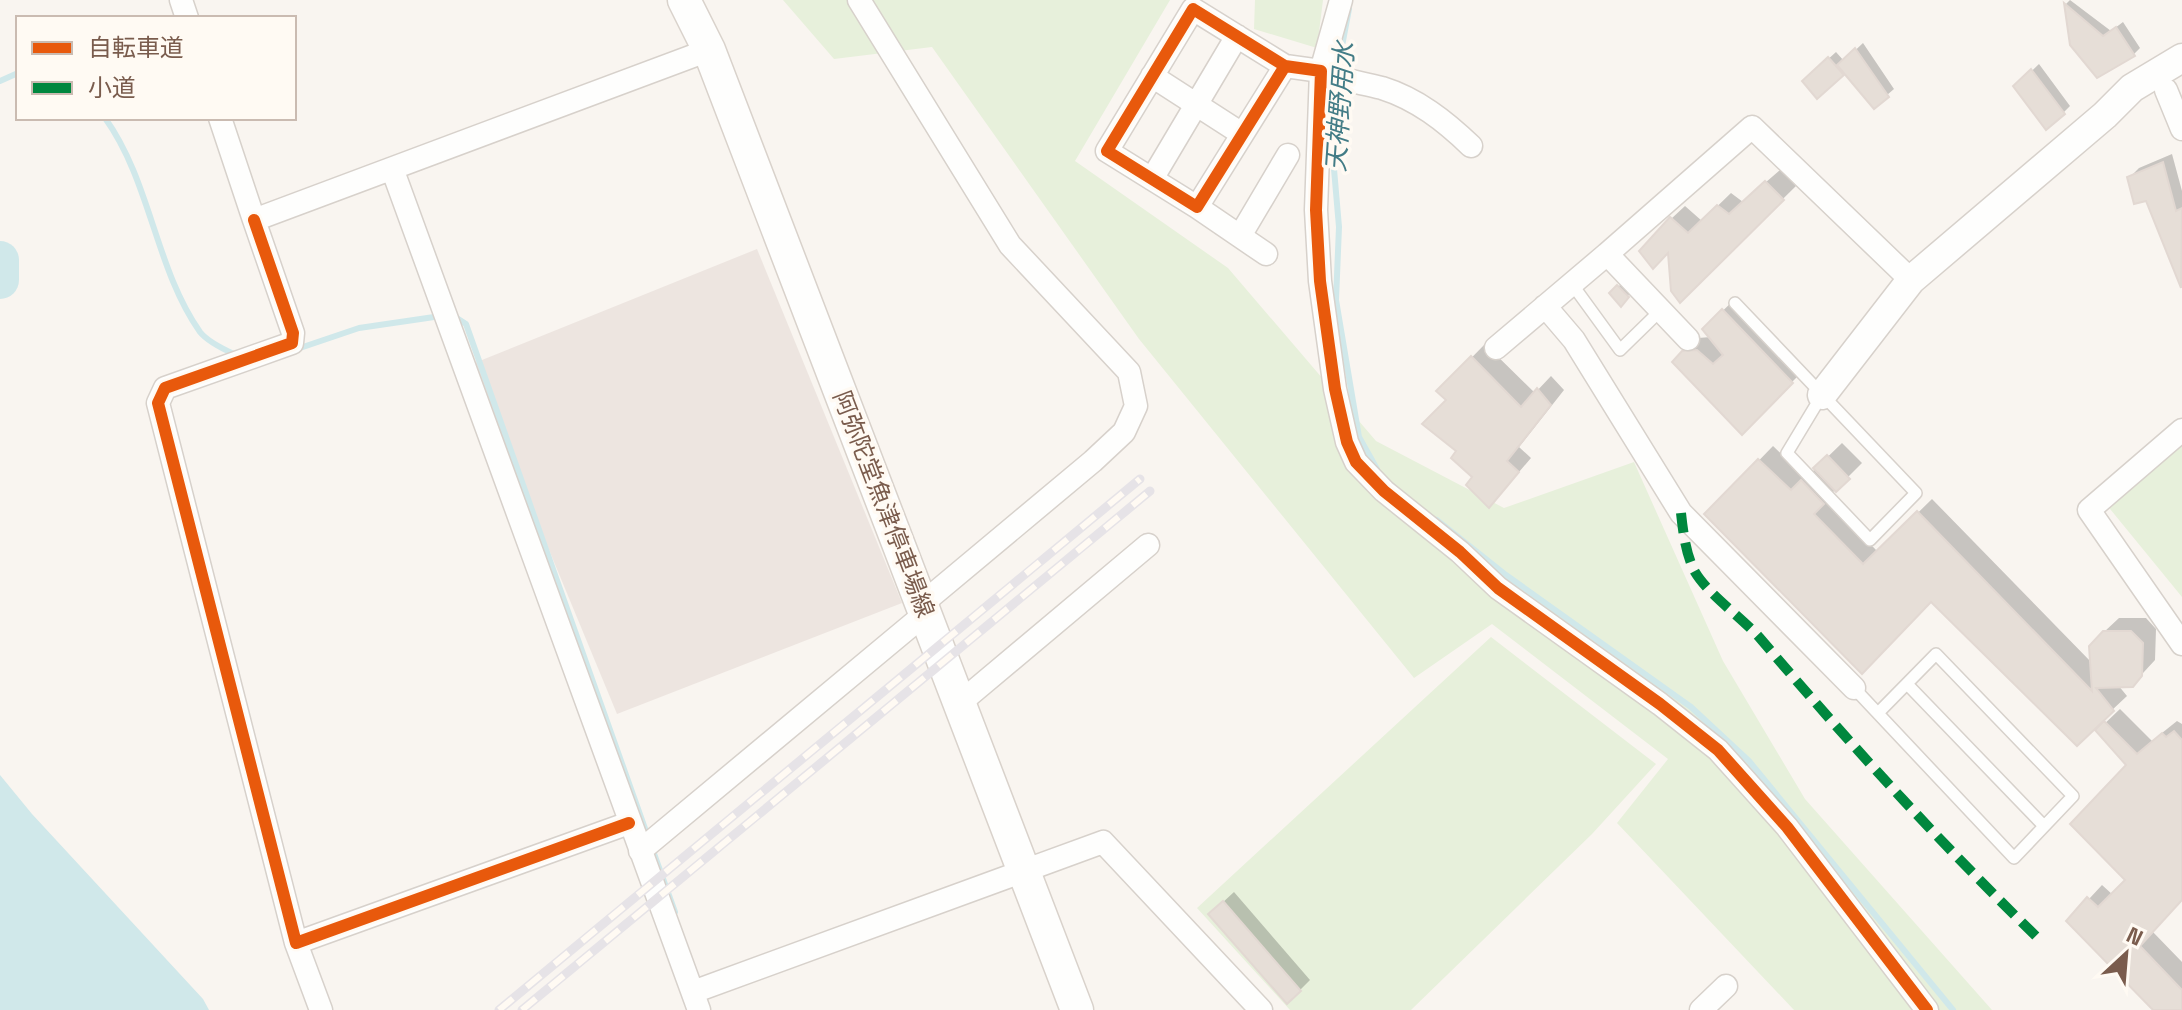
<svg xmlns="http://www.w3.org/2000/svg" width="2182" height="1010" viewBox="0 0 2182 1010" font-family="'Space Grotesk','Noto Sans JP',sans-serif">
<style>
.industrial{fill:#ede5e0}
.green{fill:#e7f0db}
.water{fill:#d0e8ea}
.shadow{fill:#0003}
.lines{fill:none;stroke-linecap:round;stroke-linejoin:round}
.stream{stroke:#d0e8ea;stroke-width:6}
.river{stroke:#d0e8ea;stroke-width:38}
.building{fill:#e6ded7;stroke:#e2d8d2;stroke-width:2}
.service-casing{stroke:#d7d1cb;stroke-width:14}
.minor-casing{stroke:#d7d1cb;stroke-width:25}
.tertiary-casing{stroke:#d7d1cb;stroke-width:31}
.secondary-casing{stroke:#d9d2cb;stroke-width:35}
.service{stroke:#fefefd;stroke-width:11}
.minor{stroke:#fefefd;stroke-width:22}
.tertiary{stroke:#fefefd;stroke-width:28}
.secondary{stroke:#fefefd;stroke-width:32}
.rail-casing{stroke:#e6e3e7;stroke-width:9}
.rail{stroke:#fffaf3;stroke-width:6;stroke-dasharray:18;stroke-linecap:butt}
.quiet{stroke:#00873e;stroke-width:10;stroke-dasharray:20 10;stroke-linecap:butt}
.cycleway-casing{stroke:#fffaf3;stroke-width:17}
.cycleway{stroke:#e8590c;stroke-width:12}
.labels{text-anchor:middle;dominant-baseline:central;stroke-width:7;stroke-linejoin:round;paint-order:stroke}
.street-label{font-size:24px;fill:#7a5c4d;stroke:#fffaf3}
.water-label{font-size:26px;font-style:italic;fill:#437c86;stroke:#fffaf3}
</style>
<rect width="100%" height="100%" fill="#f9f5f0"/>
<path class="industrial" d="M757 249 902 603 617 714 472 364Z"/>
<path class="green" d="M783 0H1170L1075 161 1228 268 1376 441 1504 508 1634 462 1723 661 1805 799 1992 1010H1794L1617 823 1668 759 1492 624 1414 678 1139 339 932 47 834 59Z
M1255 0H1323L1317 48 1254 29Z
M2182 442V597L2106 504Z
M1491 637 1656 764 1592 834 1411 1010H1290L1197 908Z"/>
<path class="water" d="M0 775 32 814 203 999 209 1010H0Z"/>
<path class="shadow" d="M2070 0 2111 31 2123 22 2140 48 2133 55 2072 44 2066 4Z
M1863 43 1894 89 1887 95 1845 71 1817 96 1804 81 1836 52 1844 61Z
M2039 64 2070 106 2064 112 2016 86Z
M2172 154 2182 191V285L2147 199 2129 178 2139 168Z
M1780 170 1796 186 1681 300 1671 219 1685 206 1702 221 1731 193 1743 202Z
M1621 284 1630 293 1621 304 1612 293Z
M1737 297 1806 368 1742 432 1674 362 1698 338 1711 337 1704 329Z
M1485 344 1535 393 1551 376 1564 390 1519 447 1531 458 1502 492 1475 477 1458 450 1449 400 1439 391Z
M1842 443 1862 463 1826 499 1878 552 1932 499 2092 663 2104 632 2119 618H2146L2156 629 2155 660 2132 685H2118L2127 696 2077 743 1932 599 1707 514 1773 446 1806 478Z
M2120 709 2152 741 2177 721 2182 724V898L2152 931 2182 962V1004L2176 1010H2156L2089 899 2102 885 2113 895 2128 880 2129 765 2098 730Z
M1234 892 1310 980 1300 990 1221 904Z"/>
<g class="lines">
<path class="stream" d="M1337 73 1349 9
M0 81 18 73
M1336 84 1332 146 1339 227 1336 300 1359 437 1377 469
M105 118C151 182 155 268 200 332 207 341 225 350 236 355
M452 315 466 324 648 837
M297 349 359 328 441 316
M1437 520 1506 575 1691 707 1749 761 1953 1010
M652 848 675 912"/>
<path class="river" d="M0 260V280"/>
</g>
<path class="building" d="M2064 3 2103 36 2116 27 2135 56 2097 78 2070 45Z
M1855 48 1889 97 1874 109 1837 65Z
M1828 57 1844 75 1817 99 1802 81Z
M2031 69 2065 114 2046 130 2013 86Z
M2163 162 2176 211 2182 208 2181 288 2146 201 2134 204 2127 177Z
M1765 181 1784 200 1680 303 1671 291 1668 253 1653 269 1639 251 1670 217 1688 233 1717 205 1729 214Z
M1617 285 1629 297 1621 307 1609 293Z
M1722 309 1793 383 1742 435 1672 362 1682 351 1697 350 1713 364 1723 355 1702 329Z
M1471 356 1521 407 1537 388 1551 405 1507 461 1519 472 1489 508 1466 485 1472 477 1451 458 1456 451 1422 424 1446 400 1436 391Z
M1827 455 1850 479 1836 492 1813 468Z
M1758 459 1791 490 1801 480 1824 504 1814 514 1863 564 1917 511 2092 691 2089 646 2103 631H2131L2143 643 2142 676 2133 687 2096 688 2114 711 2077 746 1931 602 1862 674 1704 514Z
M2104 721 2137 754 2162 733 2166 737 2174 731 2182 740V900L2140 946 2182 990V1010H2153L2066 921 2087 897 2098 907 2125 880 2070 824 2126 765 2095 730Z
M1223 901 1301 991 1287 1004 1208 914Z"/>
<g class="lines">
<g class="service-casing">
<path id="service" d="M1572 284 1620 350 1660 311
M1735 303 1916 493 1870 540 1787 453 1822 395
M1907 684 2044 826
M1854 688 2014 858 2073 796 1936 654 1878 713"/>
</g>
<g class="minor-casing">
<path id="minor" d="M181 0 187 18
M859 0 1010 245 1129 372 1136 406 1124 432 1093 461 923 603
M1341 0 1321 71C1342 81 1360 82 1382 88 1417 99 1445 121 1471 146
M1285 66 1197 207 1107 151 1193 9 1285 66 1321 71 1316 210 1320 281 1335 389 1347 442 1356 462 1384 491 1460 552 1498 588 1660 704 1718 750 1787 827 1927 1010
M1152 76 1242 134
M2166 90 2182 129
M220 118 254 220 709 50
M393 171 699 1010
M1152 179 1237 36
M1197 207 1266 254
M254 220 293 333 292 343 165 388 158 403 296 943 629 823
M1240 236 1288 155
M1545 306 1574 340 1681 513 1854 688
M1688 339 1607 254 1752 127 1911 280
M1496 348 1607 254
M2182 430 2089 510 2182 644
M961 702 1148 545
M640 851 926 613
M296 943 321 1010
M693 992 1103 842 1261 1010
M1701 1010 1726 986"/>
</g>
<g class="tertiary-casing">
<path id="tertiary" d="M1822 395 1911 280 2105 115 2132 88 2182 58"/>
</g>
<g class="secondary-casing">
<path id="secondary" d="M684 0 709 50 1077 1010"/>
</g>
<use href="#service" class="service"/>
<use href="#minor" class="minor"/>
<use href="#tertiary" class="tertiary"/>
<use href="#secondary" class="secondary"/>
<g class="rail-casing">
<path id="rail" d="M499 1010 1140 479
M522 1010 1150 491"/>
</g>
<use href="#rail" class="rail"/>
<path class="quiet" d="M1681 513C1683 532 1686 555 1695 572 1708 594 1741 617 1759 637 1848 742 1942 845 2041 941"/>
<g class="cycleway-casing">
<path id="cycleway" d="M1285 66 1197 207 1107 151 1193 9 1285 66 1321 71 1316 210 1320 281 1335 389 1347 442 1356 462 1384 491 1460 552 1498 588 1660 704 1718 750 1787 827 1927 1010
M254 220 293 333 292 343 165 388 158 403 296 943 629 823"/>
</g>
<use href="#cycleway" class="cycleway"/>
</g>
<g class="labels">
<g class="street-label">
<text transform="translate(884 504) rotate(69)">阿弥陀堂魚津停車場線</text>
</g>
<g class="water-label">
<text transform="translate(1340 107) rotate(-86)">天神野用水</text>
</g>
</g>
<rect x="16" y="16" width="280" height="104" fill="#fffaf3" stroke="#cabbb1" stroke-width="2"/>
<rect x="32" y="42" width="40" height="12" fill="#e8590c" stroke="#cabbb1" stroke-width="2"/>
<text x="88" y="56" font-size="24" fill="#7a5c4d">自転車道</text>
<rect x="32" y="82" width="40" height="12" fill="#00873e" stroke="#cabbb1" stroke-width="2"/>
<text x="88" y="96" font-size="24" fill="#7a5c4d">小道</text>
<g transform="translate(2126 954) rotate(26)" stroke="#fffaf3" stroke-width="6" paint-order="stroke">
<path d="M0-6L14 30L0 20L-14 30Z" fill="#7a5c4d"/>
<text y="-12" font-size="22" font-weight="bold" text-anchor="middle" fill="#7a5c4d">N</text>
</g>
</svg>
